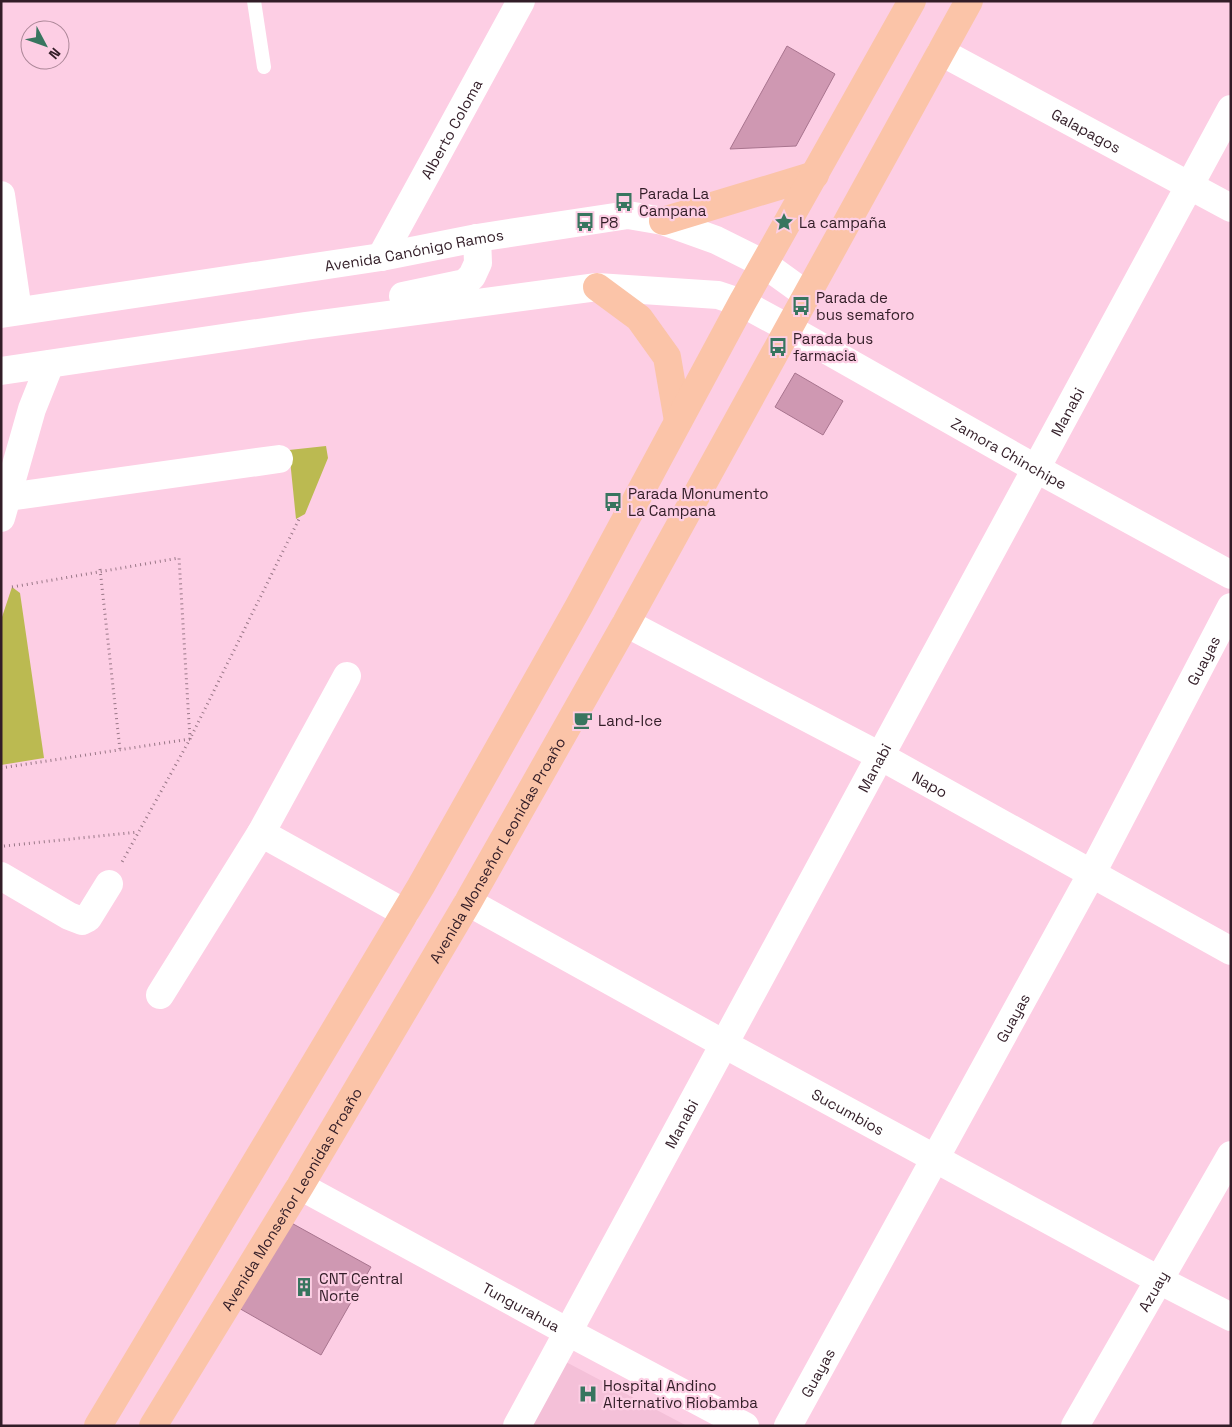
<svg xmlns="http://www.w3.org/2000/svg" width="1232" height="1427" viewBox="0 0 1232 1427" font-family="'Space Grotesk',sans-serif">
<style>
.built{fill:#f4c0d8}
.green{fill:#bbba51}
.building{fill:#cf98b2;stroke:#a8748e}
.lines{fill:none;stroke-linecap:round;stroke-linejoin:round}
.path{stroke:#997787;stroke-width:3;stroke-dasharray:1 4;stroke-linecap:butt}
.service{stroke:#fff;stroke-width:14}
.minor{stroke:#fff;stroke-width:28}
.secondary{stroke:#fff;stroke-width:28}
.trunk{stroke:#fbc4a8;stroke-width:28}
.labels{text-anchor:middle;dominant-baseline:central;stroke-width:4.5;stroke-linejoin:round;paint-order:stroke}
.street-label{font-size:15px;fill:#321d27;stroke:#fdcee4}
.poi-label{font-size:15px;fill:#321d27;stroke:#fdcee4;text-anchor:start}
</style>
<rect width="100%" height="100%" fill="#fdcee4"/>
<path class="built" d="M566 1362 687 1426H532Z"/>
<path class="green" d="M326 446 328 458 305 514 296 519 289 450Z
M12 587 20 593 44 758 1 765V620Z"/>
<path class="building" d="M787 46 835 74 796 146 730 149Z
M795 373 843 401 823 435 775 407Z
M286 1220 371 1267 321 1355 237 1307Z"/>
<g class="lines">
<path class="path" d="M100 569 120 750
M12 587 179 558 190 739 122 862
M1 768 190 739 300 517
M4 846 138 832"/>
<path class="service" d="M254 1 264 67"/>
<g class="minor">
<path id="s1" d="M941 52 1231 208"/>
<path d="M1 195 18 311"/>
<path id="s2" d="M381 257 521 1"/>
<path id="s3" d="M788 328 1035 468 1231 575"/>
<path d="M1 498 279 459"/>
<path d="M1 518 32 409 50 364"/>
<path id="s4" d="M626 623 880 756 1231 951"/>
<path d="M261 833 405 913"/>
<path d="M1 876 69 916 82 921 88 918 109 884"/>
<path id="s5" d="M468 902 724 1044 1159 1280 1231 1317"/>
<path d="M160 995 261 833 347 676"/>
<path id="s6" d="M300 1186 568 1332 745 1426"/>
<path id="s7" d="M517 1426 1231 109"/>
<path id="s8" d="M788 1426 1092 873 1231 607"/>
<path id="s9" d="M1075 1426 1231 1155"/>
</g>
<g class="secondary">
<path d="M403 296 465 283 472 276 478 263 477 238"/>
<path id="s10" d="M1 314 381 257 477 238 628 215 663 221 716 240 764 264 807 295"/>
<path d="M1 371 305 326 597 287 718 295 742 303 788 328"/>
</g>
<g class="trunk">
<path d="M663 221 815 175"/>
<path d="M597 287 639 318 667 357 678 421"/>
<path d="M98 1426 421 886 579 606 742 303 912 1"/>
<path id="s11" d="M153 1426 300 1186 468 902 626 623 969 1"/>
</g>
</g>
<defs>
<g id="bus-bare" transform="scale(1.5)"><path d="M-5-6H5V4H4V6H2V4H-2V6H-4V4H-5ZM-3.5-4V0h7V-4ZM-3.5 1.2v1.5H-2V1.2ZM2 1.2v1.5H3.5V1.2Z" fill="#38755f" stroke="#fdcee4" stroke-width="2.5" paint-order="stroke"/></g>
<g id="sight-bare" transform="scale(1.5)"><path d="M0-6L1.8-2.2L6-1.7L2.9 1.2L3.7 5.4L0 3.3L-3.7 5.4L-2.9 1.2L-6-1.7L-1.8-2.2Z" fill="#38755f" stroke="#fdcee4" stroke-width="2.5" paint-order="stroke"/></g>
<g id="cafe-bare" transform="scale(1.5)"><path d="M-5.5-4.5H6V0H3Q3 3.5 0 3.5H-2.5Q-5.5 3.5-5.5 0ZM3-3.2v2h1.7v-2ZM-6 4.5H4V6H-6Z" fill="#38755f" stroke="#fdcee4" stroke-width="2.5" paint-order="stroke"/></g>
<g id="building-bare" transform="scale(1.5)"><path d="M-4-6H4V6H1V3H-1V6H-4ZM-2.5-4.3h1.7v1.8h-1.7ZM.8-4.3h1.7v1.8H.8ZM-2.5-1h1.7V.8h-1.7ZM.8-1h1.7V.8H.8Z" fill="#38755f" stroke="#fdcee4" stroke-width="2.5" paint-order="stroke"/></g>
<g id="hospital-bare" transform="scale(1.5)"><path d="M-5-5h3v3.5h4V-5h3V5h-3V1.5h-4V5h-3Z" fill="#38755f" stroke="#fdcee4" stroke-width="2.5" paint-order="stroke"/></g>
</defs>
<g fill-rule="evenodd">
<use href="#bus-bare" x="624" y="202"/>
<use href="#bus-bare" x="585" y="222"/>
<use href="#sight-bare" x="784" y="222"/>
<use href="#bus-bare" x="801" y="306"/>
<use href="#bus-bare" x="778" y="347"/>
<use href="#bus-bare" x="613" y="502"/>
<use href="#cafe-bare" x="583" y="720"/>
<use href="#building-bare" x="304" y="1287"/>
<use href="#hospital-bare" x="588" y="1394"/>
</g>
<g class="labels">
<g class="street-label">
<text stroke="none"><textPath href="#s2" startOffset="146">Alberto Coloma</textPath></text>
<text stroke="none"><textPath href="#s1" startOffset="165">Galapagos</textPath></text>
<text stroke="none"><textPath href="#s10" startOffset="418">Avenida Canónigo Ramos</textPath></text>
<text stroke="none"><textPath href="#s7" startOffset="1154">Manabi</textPath></text>
<text stroke="none"><textPath href="#s3" startOffset="254">Zamora Chinchipe</textPath></text>
<text stroke="none"><textPath href="#s8" startOffset="871">Guayas</textPath></text>
<text stroke="none"><textPath href="#s7" startOffset="749">Manabi</textPath></text>
<text stroke="none"><textPath href="#s4" startOffset="344">Napo</textPath></text>
<text stroke="none"><textPath href="#s11" startOffset="671">Avenida Monseñor Leonidas Proaño</textPath></text>
<text stroke="none"><textPath href="#s8" startOffset="466">Guayas</textPath></text>
<text stroke="none"><textPath href="#s5" startOffset="434">Sucumbios</textPath></text>
<text stroke="none"><textPath href="#s7" startOffset="344">Manabi</textPath></text>
<text stroke="none"><textPath href="#s11" startOffset="266">Avenida Monseñor Leonidas Proaño</textPath></text>
<text stroke="none"><textPath href="#s9" startOffset="156">Azuay</textPath></text>
<text stroke="none"><textPath href="#s6" startOffset="252">Tungurahua</textPath></text>
<text stroke="none"><textPath href="#s8" startOffset="61">Guayas</textPath></text>
</g>
<g class="poi-label">
<text x="639" y="193">Parada La<tspan x="639" dy="17">Campana</tspan></text>
<text x="600" y="222">P8</text>
<text x="799" y="222">La campaña</text>
<text x="816" y="297">Parada de<tspan x="816" dy="17">bus semaforo</tspan></text>
<text x="793" y="338">Parada bus<tspan x="793" dy="17">farmacia</tspan></text>
<text x="628" y="493">Parada Monumento<tspan x="628" dy="17">La Campana</tspan></text>
<text x="598" y="720">Land-Ice</text>
<text x="319" y="1278">CNT Central<tspan x="319" dy="17">Norte</tspan></text>
<text x="603" y="1385">Hospital Andino<tspan x="603" dy="17">Alternativo Riobamba</tspan></text>
</g>
</g>
<rect width="1232" height="1427" fill="none" stroke="#321d27" stroke-width="5"/>
<g transform="translate(45 45) rotate(131)"><circle r="24" fill="#fdcee4" stroke="#ac8798"/>
<path d="M0-4L9 19L0 12L-9 19Z" fill="#38755f"/>
<text y="-8" font-size="14" font-weight="bold" text-anchor="middle" fill="#321d27">N</text>
</g>
</svg>
